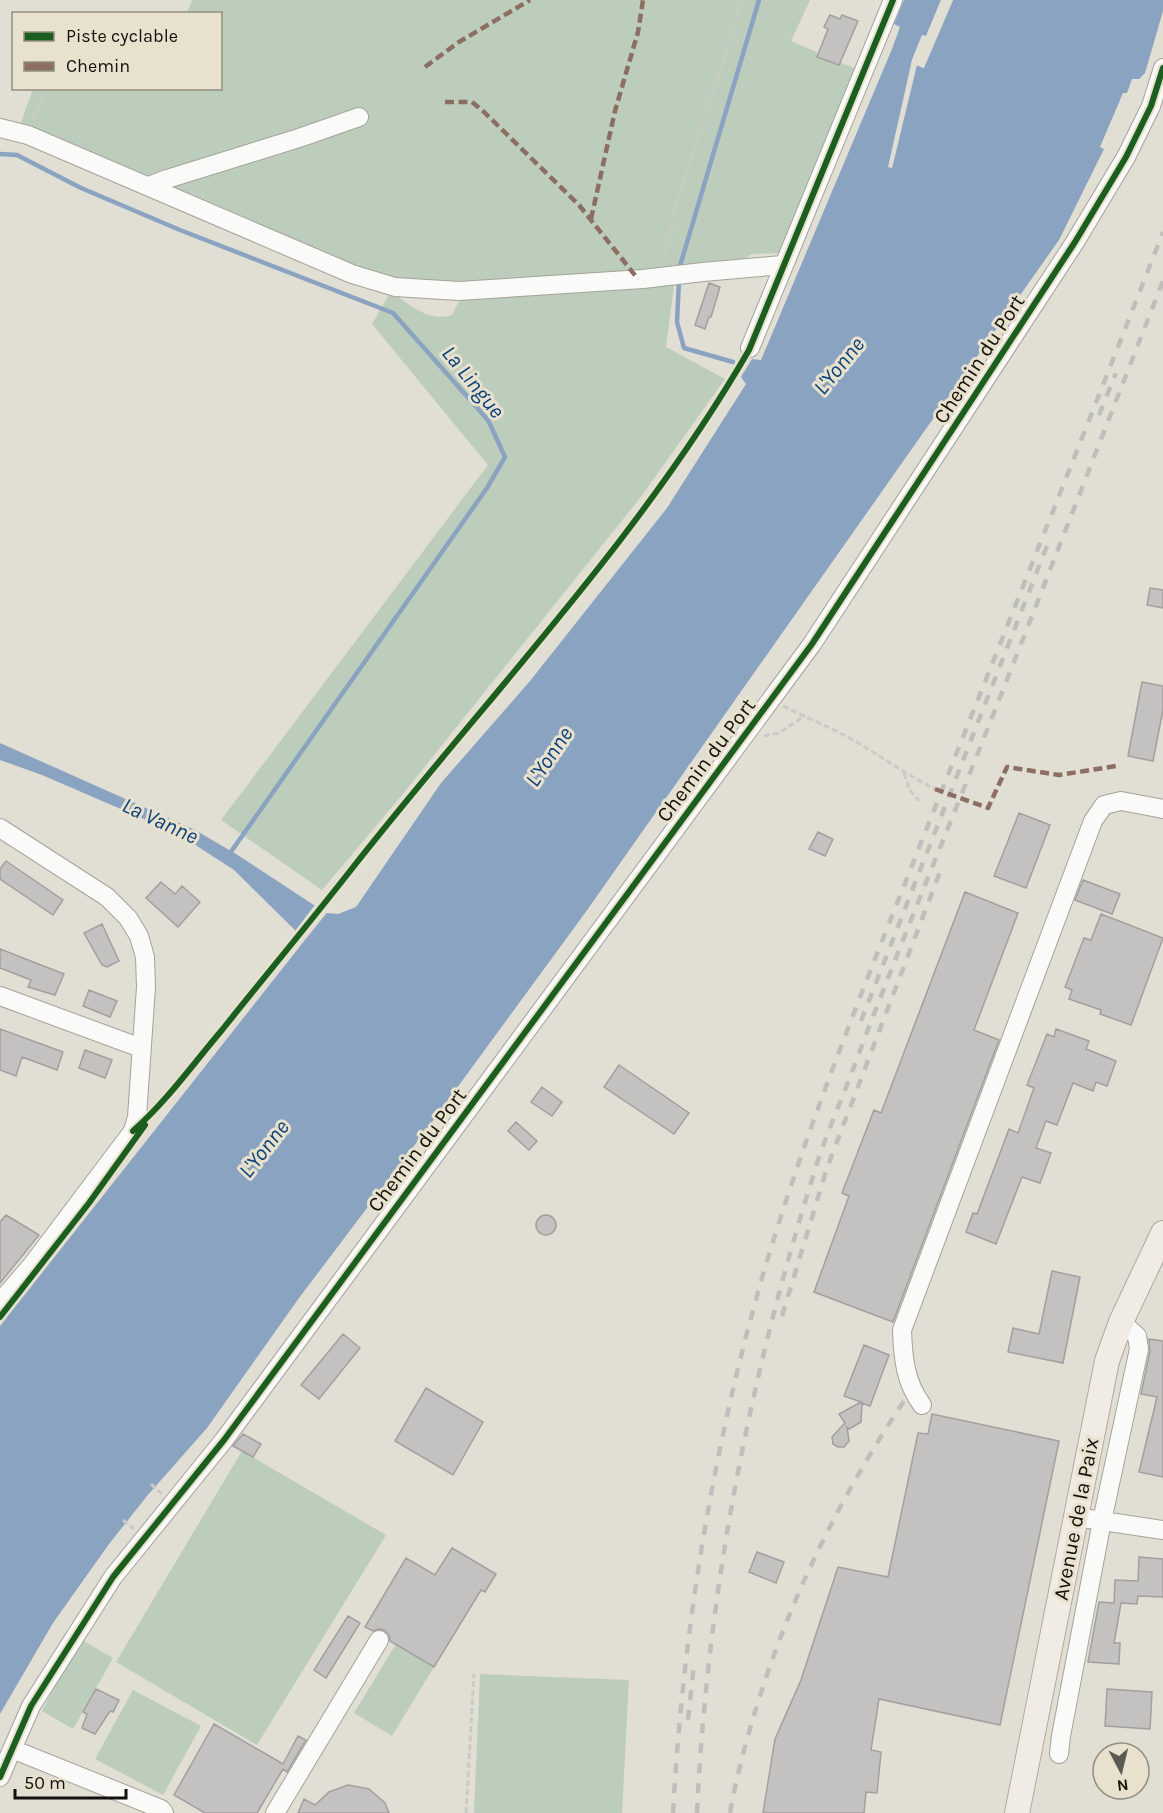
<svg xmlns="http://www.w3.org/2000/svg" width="1163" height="1813" viewBox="0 0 1163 1813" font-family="Karla,sans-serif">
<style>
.green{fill:#bdcdbb}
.water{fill:#8aa3c0}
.pier{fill:#e1ded4}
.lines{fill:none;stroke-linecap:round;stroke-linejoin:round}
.stream{stroke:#8aa3c0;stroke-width:4.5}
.building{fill:#c4c2c1;stroke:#a2a09f;stroke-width:1.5}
.minor-casing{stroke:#a4a29a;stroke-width:20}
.major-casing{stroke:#b3a89c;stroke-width:26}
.path{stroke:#cacac6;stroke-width:3;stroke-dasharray:6 3;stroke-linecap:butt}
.minor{stroke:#fafaf9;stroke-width:18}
.major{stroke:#f1ebe6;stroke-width:24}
.rail{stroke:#bebebb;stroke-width:4.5;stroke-dasharray:10 10;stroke-linecap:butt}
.quiet{stroke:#8d6e63;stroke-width:4.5;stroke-dasharray:9 4.5;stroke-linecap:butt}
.cycleway-casing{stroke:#e7e1ce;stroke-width:10}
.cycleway{stroke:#1b5e20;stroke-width:6}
.labels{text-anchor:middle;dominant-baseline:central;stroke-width:6;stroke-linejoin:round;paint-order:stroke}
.street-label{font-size:21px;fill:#13110b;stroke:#e7e1ce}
.water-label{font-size:22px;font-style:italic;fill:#0b427b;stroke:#e7e1ce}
</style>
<rect width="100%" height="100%" fill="#e1ded4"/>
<path class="green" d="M192 0H810L791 41 856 69 781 253 752 254 739 262 469 285 393 283 19 128 33 89 220 88V14L187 13Z
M675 278 666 347 725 379 640 498 402 795 322 890 221 820 488 465 372 324 391 291C410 305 427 322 452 315L460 299Z
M242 1451 386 1535 257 1745 116 1662Z
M82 1640 113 1658 73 1729 42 1711 64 1668Z
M396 1644 434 1667 392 1736 354 1713Z
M480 1674 629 1680 622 1813H474Z
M133 1690 201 1726 163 1795 95 1759Z"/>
<path class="water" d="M904 0H941L926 37 922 36 912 60 892 168 917 65 923 68 953 0H1163V11L1145 73 1139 79H1132L1127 93H1123L1100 147 1104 149 1059 240 585 913 432 1122 299 1298 207 1428 147 1496 109 1544 53 1623 0 1714V1326L305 940 234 870 194 844 144 819 42 775 0 760V743L195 830 236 854 326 913 338 914 356 907 441 783 530 681 667 508 746 384 741 377 752 359 761 360 892 49 900 27 894 24Z"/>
<path class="pier" d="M941 0H944L929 38 924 39 914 63 922 64 949 0H953L924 68 916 65 892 168 888 167 912 60 922 35 926 36Z
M317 902 329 910 305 940 295 931Z"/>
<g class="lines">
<path class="stream" d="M0 154 17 155 81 188 180 230 393 313 488 420 505 457 487 488 228 856
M680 266 759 0
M679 280 677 322 684 348 733 362"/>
</g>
<path class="building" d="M830 15 840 19 842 15 858 21 839 65 817 57 828 29 824 27Z
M709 283 720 287 711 317H709L705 329 695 325Z
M1150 588 1163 590V608L1147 605Z
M1142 682 1163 686V710L1153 761 1128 756Z
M1019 813 1050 825 1026 888 994 876Z
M818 832 833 839 825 856 809 849Z
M6 861 63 900 53 915 0 879V869Z
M1083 880 1120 894 1112 914 1075 900Z
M161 882 175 894 182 886 200 902 178 927 146 898Z
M965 892 1018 913 974 1030 999 1040 893 1322 814 1292 849 1196 842 1193 874 1110 881 1113Z
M1101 914 1163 938 1131 1025 1100 1014 1101 1010 1069 999 1072 990 1065 987 1084 938 1091 940Z
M102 924 119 961 107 967 102 965 84 933Z
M0 949 64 974 55 995 28 987 31 980 0 968Z
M89 990 117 1001 110 1017 83 1006Z
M0 1029 63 1052 57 1070 22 1057 16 1076 0 1070Z
M1056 1029 1089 1041 1086 1049 1116 1061 1107 1086 1096 1082 1093 1091 1073 1083 1057 1125 1046 1121 1036 1148 1051 1153 1040 1183 1022 1177 996 1244 966 1232 973 1213 977 1214 1009 1129 1018 1133 1034 1088 1027 1085 1047 1034 1054 1037Z
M85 1050 112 1060 105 1078 79 1068Z
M619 1065 689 1113 674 1134 604 1087Z
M542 1087 562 1102 552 1116 531 1102Z
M516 1122 537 1141 529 1150 508 1131Z
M6 1215 39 1235 0 1283V1222Z
M536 1225a10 10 0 1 1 20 0a10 10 0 1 1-20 0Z
M1052 1271 1080 1277 1063 1363 1008 1352 1013 1328 1039 1334Z
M343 1334 360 1348 319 1399 301 1385Z
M1149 1339 1163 1341V1477L1139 1472 1157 1397 1141 1394 1150 1351Z
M864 1345 889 1355 870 1406 862 1403 861 1422 849 1429 847 1427 849 1441 844 1447H838L833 1444 832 1437 845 1423 839 1414 861 1402 844 1396Z
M426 1388 483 1422 453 1475 395 1441Z
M932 1414 1059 1441 1000 1725 879 1699 871 1750 881 1752 877 1793 866 1792 864 1813H763L775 1739 801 1680 838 1567 888 1577 918 1433 928 1434Z
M243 1434 261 1444 253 1457 233 1446Z
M452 1548 496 1574 485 1592 481 1590 434 1667 390 1641 389 1635 384 1630 379 1629 373 1631 365 1627 406 1558 435 1575Z
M757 1552 784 1562 776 1583 749 1572Z
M1139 1557 1163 1559V1597L1138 1596 1137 1604 1121 1603 1114 1643H1120L1119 1664 1088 1662 1099 1602 1114 1603 1115 1580 1138 1581Z
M348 1616 360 1623 326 1678 314 1670Z
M96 1689 119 1700 113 1712 110 1711 95 1734 82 1728 87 1714 83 1712Z
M1107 1689 1152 1692 1150 1729 1105 1726Z
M214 1724 283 1764 298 1736 306 1740 287 1772 283 1769 257 1813H205L174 1795Z
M348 1785 369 1789 385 1803 389 1813H298L304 1799 315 1805 329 1792Z"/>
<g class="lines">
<g class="minor-casing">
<path id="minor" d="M0 128 28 135 352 274 395 287 459 291 643 279 703 272 782 265
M149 186 167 179 299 138 359 117
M750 348 893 0
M0 828 107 897 128 918 139 936 145 957 146 987 137 1117 133 1131 32 1265 0 1302
M0 996 141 1048
M922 1405C905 1382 903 1358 902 1330L1093 821 1104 805 1121 801 1163 809
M1076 1517 1163 1530
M12 1749 161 1809 164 1813
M1059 1754 1061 1736 1102 1521 1139 1349 1137 1336 1121 1322
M0 1777 31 1706 113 1577 224 1440 812 644 1075 242 1126 157 1151 106 1163 68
M275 1813 379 1640"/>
</g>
<g class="major-casing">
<path id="major" d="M1017 1813 1107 1361 1121 1322 1163 1233"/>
</g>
<path class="path" d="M32 119 48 88
M664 260 675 209 742 0
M783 706C807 718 832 728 855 741 882 757 907 775 935 789
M764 736 779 733 803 717
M904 773 910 790 919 801
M151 1484 162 1494
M123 1520 134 1529
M466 1813 474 1674"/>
<use href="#minor" class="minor"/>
<use href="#major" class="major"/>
<path class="rail" d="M1099 415 1116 373
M861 1021 1047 546
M782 1316 827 1168 943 864
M688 1720 694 1664
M673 1813C683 1632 712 1452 762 1278 808 1120 872 968 932 815 1009 621 1087 427 1163 232
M697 1813C707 1594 749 1379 815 1170 826 1134 842 1099 855 1064 889 973 926 883 962 793 1030 623 1096 451 1163 281
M730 1813C736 1779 745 1745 755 1712 789 1599 841 1495 906 1398"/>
<path class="quiet" d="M425 67 459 42 530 0
M445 102H472L484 112 579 205 638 279
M591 219 615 111 638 32 643 0
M935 789 988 808 1007 767 1059 775 1116 766"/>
<g class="cycleway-casing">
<path id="cycleway" d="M133 1131C167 1101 193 1064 222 1030 266 975 311 921 354 866 488 696 640 539 749 350L893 0
M0 1317 89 1203 145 1125
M0 1777 31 1706 113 1577 224 1440 812 644 1075 242 1126 157 1151 106 1163 68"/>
</g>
<use href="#cycleway" class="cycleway"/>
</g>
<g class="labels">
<g class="street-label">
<text transform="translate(979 359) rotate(-57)">Chemin du Port</text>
<text transform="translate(706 760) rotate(-53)">Chemin du Port</text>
<text transform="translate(417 1150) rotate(-53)">Chemin du Port</text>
<text transform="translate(1076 1519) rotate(-79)">Avenue de la Paix</text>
</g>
<g class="water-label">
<text transform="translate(839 366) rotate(-51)">L'Yonne</text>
<text transform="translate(473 382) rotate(51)">La Lingue</text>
<text transform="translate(549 757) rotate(-56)">L'Yonne</text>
<text transform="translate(160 821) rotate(25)">La Vanne</text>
<text transform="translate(264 1149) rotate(-52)">L'Yonne</text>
</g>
</g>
<rect x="12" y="12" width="210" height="78" fill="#e7e1ce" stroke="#928e80" stroke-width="1.5"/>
<rect x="24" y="32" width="30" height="9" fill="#1b5e20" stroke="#928e80" stroke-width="1.5"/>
<text x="66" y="42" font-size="18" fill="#13110b">Piste cyclable</text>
<rect x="24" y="62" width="30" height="9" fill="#8d6e63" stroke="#928e80" stroke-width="1.5"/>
<text x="66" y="72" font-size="18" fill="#13110b">Chemin</text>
<g transform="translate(1121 1771) rotate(173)"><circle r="28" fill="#e7e1ce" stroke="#928e80" stroke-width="1.5"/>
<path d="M0-4.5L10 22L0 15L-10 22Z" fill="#5b5951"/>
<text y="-9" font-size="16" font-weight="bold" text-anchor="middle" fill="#13110b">N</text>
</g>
<path d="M15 1789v9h111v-9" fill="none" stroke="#13110b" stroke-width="3"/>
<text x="24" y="1789" font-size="18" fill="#13110b" stroke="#e7e1ce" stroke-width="4.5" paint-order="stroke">50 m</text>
</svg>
